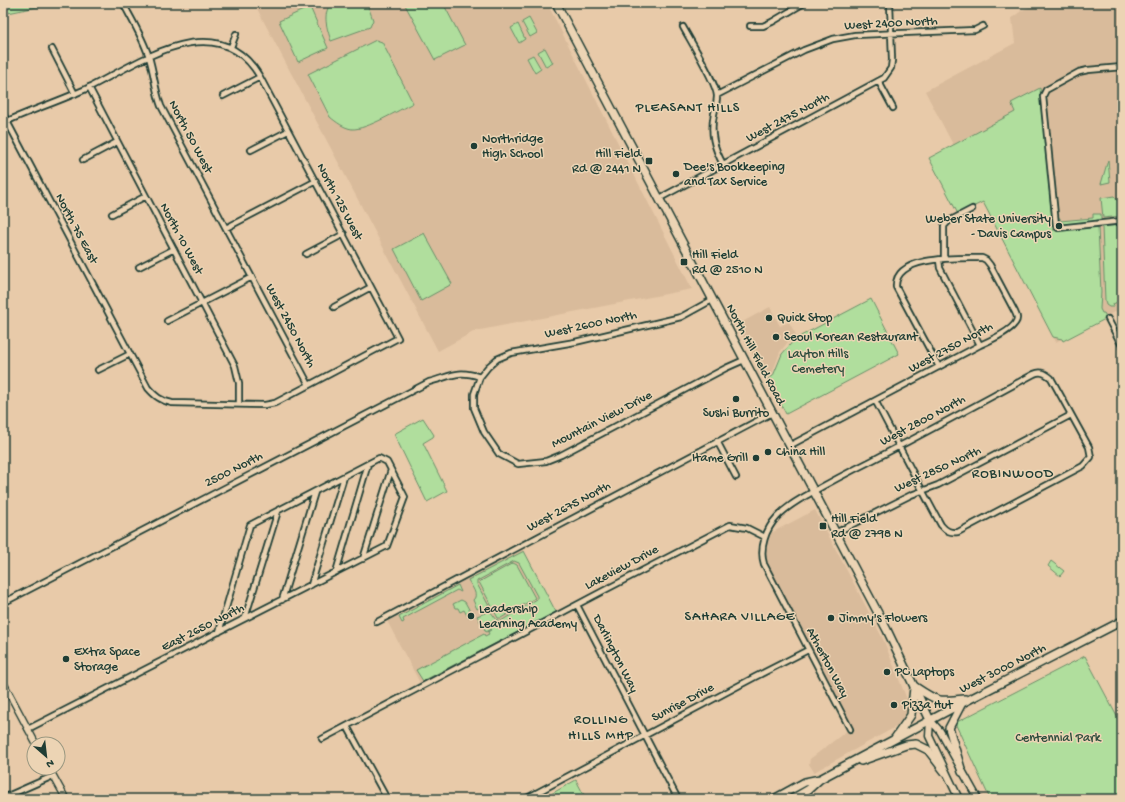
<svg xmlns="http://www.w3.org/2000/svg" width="1125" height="802" viewBox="0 0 1125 802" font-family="'Gochi Hand',sans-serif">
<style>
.built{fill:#d9bb9b}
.green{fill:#b0de9d;stroke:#688e68}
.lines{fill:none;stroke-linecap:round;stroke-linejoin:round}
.minor-casing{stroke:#1f3d34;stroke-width:8}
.tertiary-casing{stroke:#1f3d34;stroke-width:8}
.secondary-casing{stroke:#1f3d34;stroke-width:9}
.primary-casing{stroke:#1f3d34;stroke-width:10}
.minor{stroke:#ecd4b4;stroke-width:4.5}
.tertiary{stroke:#ecd4b4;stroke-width:5.5}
.secondary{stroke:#ecd4b4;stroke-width:6}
.primary{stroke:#ecd4b4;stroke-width:7}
.poi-dot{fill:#1f3d34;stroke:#ecd4b4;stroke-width:1.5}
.labels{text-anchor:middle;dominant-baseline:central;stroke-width:3;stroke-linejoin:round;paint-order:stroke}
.street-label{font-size:13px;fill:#1f3d34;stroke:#ecd4b4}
.poi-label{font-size:13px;fill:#1f3d34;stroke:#ecd4b4;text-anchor:start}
.park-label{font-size:13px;fill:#2e4d3e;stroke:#ecd4b4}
.neighbourhood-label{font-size:14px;letter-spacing:1px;fill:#1f3d34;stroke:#ecd4b4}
</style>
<rect width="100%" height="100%" fill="#e8caa9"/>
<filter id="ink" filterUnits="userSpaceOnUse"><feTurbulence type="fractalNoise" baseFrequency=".025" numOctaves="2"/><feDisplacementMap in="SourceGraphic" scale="8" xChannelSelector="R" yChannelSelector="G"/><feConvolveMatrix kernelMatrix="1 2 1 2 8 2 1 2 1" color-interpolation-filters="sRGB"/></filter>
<g filter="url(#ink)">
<path class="built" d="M254 3H547L692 289 475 331 438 351Z
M1037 3H1122V308L1056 342 925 91 1015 43 1012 18 1021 11Z
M770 307 780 326 789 322 796 335 792 337 780 352 772 374 765 378 737 325Z
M815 510 883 639 910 707 909 712 901 724 814 772 809 764 810 759 852 727 774 577 767 564 765 554 768 540 771 533Z
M523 549 555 610 420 683 387 621Z"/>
<path class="green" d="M3 3H76L77 6H42L3 14Z
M331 3H367L373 20 370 27 331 41C327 28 322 15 331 3Z
M404 3H443L465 45 435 60Z
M310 7 328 48 298 62 279 21Z
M529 18 537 33 530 37 522 22Z
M518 24 525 39 519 43 511 28Z
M376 40 382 42 413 103C399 110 366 130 352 129 344 128 336 122 330 117L308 74Z
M545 48 553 63 546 67 538 52Z
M533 55 541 69 535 73 527 58Z
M1040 88 1053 230 1098 227 1101 292 1100 309 1102 313H1104L1107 318 1063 341 1062 339 1053 337 983 202 958 214 929 158 1015 112 1011 103Z
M1108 160 1110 182 1101 184Z
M1114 196 1122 205V216L1103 218 1101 198Z
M1093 214H1101V219C1091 222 1070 227 1060 223L1058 218H1060V221L1093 218Z
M1122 225V300L1113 304 1114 307H1109L1106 305 1105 300 1102 227Z
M424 233 452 284 421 301 394 249Z
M871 299 899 354 786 414 768 379 773 376 782 354 795 339Z
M423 418 434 435 433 437 423 443 447 491 427 502 394 434Z
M524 551 556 612 423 681 416 670 484 634 485 636 489 634 488 632 492 629 486 632 477 616 490 611 497 620 501 621 537 599V596L519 563 514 561 477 581V584L489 606 488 609 483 612 481 607 477 609 473 600C479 595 472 587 468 580Z
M1051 561 1064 571 1060 576 1048 566Z
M513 563 517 565 535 598 501 618H498L479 582Z
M458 585 461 592 457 590 403 619 404 622 402 623 399 617Z
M461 600 465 602 472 615 468 617 464 610 460 612 458 608H455L453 604Z
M1085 656 1122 726V799H990L955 723Z
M576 780 586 799H542Z"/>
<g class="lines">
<g class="minor-casing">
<path id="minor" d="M123 3C132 20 143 38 149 57 154 73 155 90 161 106L309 385
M750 26H763L772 22 804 3
M683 27C690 40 717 84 717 96 717 102 715 109 714 114 710 133 714 148 723 164
M231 47 236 34
M52 49 75 94
M1122 67 1088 70 1079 72 1046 90 1043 96 1056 225 1058 228 1122 221
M879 82 893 108
M89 87 235 366 239 383V404
M717 95 804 50 833 39 855 35 975 30 983 26
M223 96 260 77
M3 114 10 127 148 388C155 396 161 401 172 403L265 405 275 403 398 338 260 77C218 5 140 62 88 88 60 101 31 110 3 123
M251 150 288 131
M83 160 117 142
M660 198 884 78 891 68 892 60 890 3
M112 214 146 196
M226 228 316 181
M306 254 344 234
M944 259V226L949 221 972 209
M939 260 940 268 980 345
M139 267 174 249
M712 300 681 317 575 342 511 353 497 359 488 367 480 377 474 394V408L484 432 499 454 518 464 546 461 561 455 726 368 744 360
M334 307 371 287
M1108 319 1122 346
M167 321 252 277
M98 370 130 354
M717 441 736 477
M789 446 980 345C989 341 1017 329 1017 318 1017 316 1016 314 1015 312L990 265 986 260 982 258C959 258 894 255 896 287L939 367
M835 533 911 495 938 485 1071 415
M363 559 391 470
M336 572 368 464
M311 585 344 477
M282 600 315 492
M3 603 429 382C450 377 456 369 480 377
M577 605 678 799
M245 618 278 511
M377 622 772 413
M347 726 387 799
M28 729 387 546 405 497 387 462 379 458 250 525 219 632
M850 729 764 564C759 548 766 529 777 517 786 507 797 501 809 494 830 482 851 471 873 460 927 432 980 403 1034 374 1041 371 1045 373 1051 378L1089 447 1091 457 1083 466 958 532C950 533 946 531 941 525 919 485 898 444 877 404L875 401
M322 739 603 591 730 525 747 528 765 537
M3 798 53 776
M525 799 755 677 808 650"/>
</g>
<g class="tertiary-casing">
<path id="tertiary" d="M3 682 36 744
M49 768 66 799"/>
</g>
<g class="secondary-casing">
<path id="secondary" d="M930 720 940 731 978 799
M930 720 929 736 959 799"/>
</g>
<g class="primary-casing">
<path id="primary" d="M556 3 887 630 930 720
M914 686C938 702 937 702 965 699
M961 705 949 728 962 772
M895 738 911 715 914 688
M861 761 906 745 916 744 928 750 945 772
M774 799 805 782 820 779
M792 799 809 789 820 779 833 772 970 699 1122 621"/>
</g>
<use href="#minor" class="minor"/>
<use href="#tertiary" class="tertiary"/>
<use href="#secondary" class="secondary"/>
<use href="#primary" class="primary"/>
</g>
</g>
<g class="poi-dot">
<circle cx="474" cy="146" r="4"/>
<rect x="645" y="157" width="8" height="8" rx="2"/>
<circle cx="676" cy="174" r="4"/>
<circle cx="1059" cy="226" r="4"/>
<rect x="680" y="258" width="8" height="8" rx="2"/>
<circle cx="769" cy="318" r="4"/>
<circle cx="776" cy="337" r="4"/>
<circle cx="736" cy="399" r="4"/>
<circle cx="768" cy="452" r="4"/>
<circle cx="756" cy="458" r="4"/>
<rect x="819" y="522" width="8" height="8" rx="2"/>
<circle cx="471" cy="616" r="4"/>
<circle cx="831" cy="618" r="4"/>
<circle cx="66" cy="659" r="4"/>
<circle cx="887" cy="672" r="4"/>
<circle cx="894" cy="705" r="4"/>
</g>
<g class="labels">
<g class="street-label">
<text transform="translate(891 24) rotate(-3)">West 2400 North</text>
<text transform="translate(788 118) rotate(-28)">West 2475 North</text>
<text transform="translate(190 137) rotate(62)">North 50 West</text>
<text transform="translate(339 202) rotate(62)">North 125 West</text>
<text transform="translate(76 229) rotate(62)">North 75 East</text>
<text transform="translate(181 239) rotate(62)">North 10 West</text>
<text transform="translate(591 325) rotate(-12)">West 2600 North</text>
<text transform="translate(290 326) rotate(62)">West 2450 North</text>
<text transform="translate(951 348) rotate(-28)">West 2750 North</text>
<text transform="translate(755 355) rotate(62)">North Hill Field Road</text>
<text transform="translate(602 420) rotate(-27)">Mountain View Drive</text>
<text transform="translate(923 421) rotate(-28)">West 2800 North</text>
<text transform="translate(234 470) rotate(-27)">2500 North</text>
<text transform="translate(938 470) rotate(-25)">West 2850 North</text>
<text transform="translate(569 507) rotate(-28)">West 2675 North</text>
<text transform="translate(622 568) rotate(-28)">Lakeview Drive</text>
<text transform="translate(203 628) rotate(-27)">East 2650 North</text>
<text transform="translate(615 654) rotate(63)">Darlington Way</text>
<text transform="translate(827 663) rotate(62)">Atherton Way</text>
<text transform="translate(1003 669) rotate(-27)">West 3000 North</text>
<text transform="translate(683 703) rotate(-28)">Sunrise Drive</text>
</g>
<g class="poi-label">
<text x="482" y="139">Northridge<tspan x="482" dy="15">High School</tspan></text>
<text x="641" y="154" text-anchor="end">Hill Field<tspan x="641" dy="15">Rd @ 2441 N</tspan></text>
<text x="684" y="167">Dee's Bookkeeping<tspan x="684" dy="15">and Tax Service</tspan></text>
<text x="1051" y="219" text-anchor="end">Weber State University<tspan x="1051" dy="15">- Davis Campus</tspan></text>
<text x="692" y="255">Hill Field<tspan x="692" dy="15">Rd @ 2510 N</tspan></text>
<text x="777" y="318">Quick Stop</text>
<text x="784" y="337">Seoul Korean Restaurant</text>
<text x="736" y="413" text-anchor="middle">Sushi Burrito</text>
<text x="776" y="452">China Hill</text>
<text x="748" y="458" text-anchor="end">Itame Grill</text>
<text x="831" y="519">Hill Field<tspan x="831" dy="15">Rd @ 2798 N</tspan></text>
<text x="479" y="609">Leadership<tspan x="479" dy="15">Learning Academy</tspan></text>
<text x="839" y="618">Jimmy's Flowers</text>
<text x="74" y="652">Extra Space<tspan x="74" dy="15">Storage</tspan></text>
<text x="895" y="672">PC Laptops</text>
<text x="902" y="705">Pizza Hut</text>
</g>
<g class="park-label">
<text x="818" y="354">Layton Hills<tspan x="818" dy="15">Cemetery</tspan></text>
<text x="1058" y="738">Centennial Park</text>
</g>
<g class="neighbourhood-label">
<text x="688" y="108">PLEASANT HILLS</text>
<text x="1013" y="474">ROBINWOOD</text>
<text x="740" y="617">SAHARA VILLAGE</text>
<text x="601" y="720">ROLLING<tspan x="601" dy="16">HILLS MHP</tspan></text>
</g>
</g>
<rect width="1125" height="802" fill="none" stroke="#ecd4b4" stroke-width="16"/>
<rect x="8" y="8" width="1109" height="786" fill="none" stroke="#1f3d34" stroke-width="1.5" filter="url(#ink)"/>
<g transform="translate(46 756) rotate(152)"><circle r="19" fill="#ecd4b4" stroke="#9a9881"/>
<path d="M0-3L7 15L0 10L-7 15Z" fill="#1f3d34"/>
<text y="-6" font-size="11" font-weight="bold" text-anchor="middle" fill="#1f3d34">N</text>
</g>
</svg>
